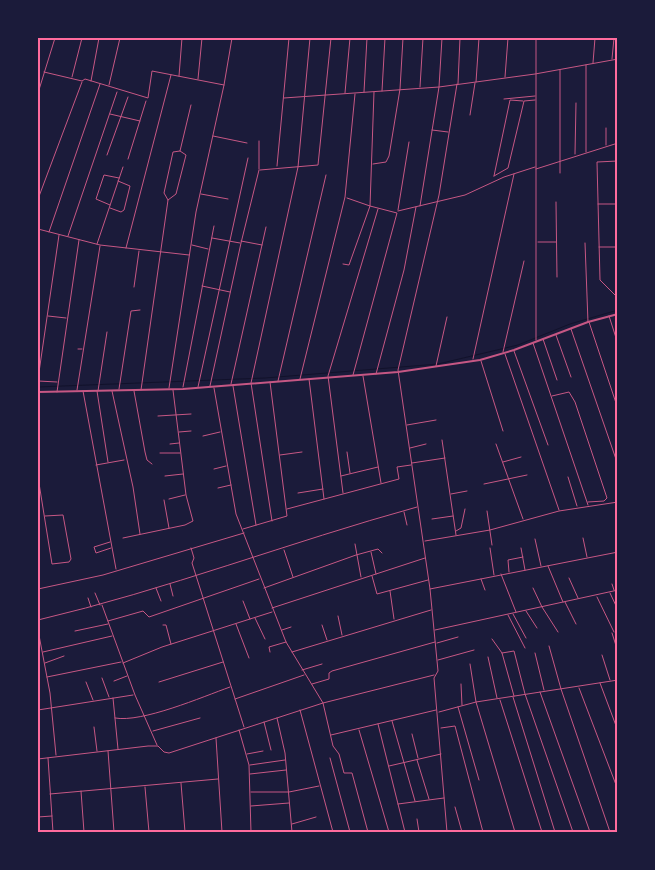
<svg xmlns="http://www.w3.org/2000/svg" width="655" height="870" viewBox="0 0 655 870" font-family="'Sofia Sans Condensed',sans-serif">
<style>
.lines{fill:none;stroke-linecap:round;stroke-linejoin:round}
.stream{stroke:#12122b;stroke-width:1}
.minor{stroke:#c65784;stroke-width:1}
.tertiary{stroke:#c65784;stroke-width:2}
.neatline{fill:none;stroke:#ff6b9d;stroke-width:2}
</style>
<rect width="100%" height="100%" fill="#1b1b3a"/>
<g class="lines">
<path class="stream" d="M38 387 265 378 438 364 518 345 570 324 618 310"/>
<path class="minor" d="M612 59 614 38
M593 63 595 38
M44 72 82 81 85 79 148 98 152 71 224 85
M179 76 182 38
M72 77 82 38
M505 77 508 38
M198 79 202 38
M91 81 99 38
M476 82 479 38
M458 84 460 38
M109 85 120 38
M420 87 423 38
M382 91 385 38
M364 92 367 38
M38 93 55 38
M345 93 350 38
M284 98 439 87 535 74 618 59
M504 99 535 96
M110 114 140 121
M470 115 475 83
M606 128V145
M432 130 448 132
M213 136 247 143
M586 152V65
M575 154 576 103
M107 155 128 97
M128 159 146 101
M618 161 597 162 600 280 618 298
M373 164 386 162 389 156 400 89 403 38
M277 166 289 38
M259 169V141
M536 169 618 143
M260 170 318 165 331 38
M560 173V70
M494 176 508 168 524 101 535 100
M494 176 510 100 523 101
M201 194 228 199
M38 199 82 82
M168 200 176 194 186 155 180 151
M556 202 557 277
M598 204H618
M110 205 96 199 104 175 119 178
M420 206 439 87 442 38
M110 208 121 212 124 210 130 186 118 181
M398 210 409 142
M398 211 465 195 504 177 535 167
M38 229 100 245 189 255
M49 232 100 84
M68 236 117 92
M212 238 240 243
M241 241 262 245
M538 242H556
M585 243 588 322
M97 244 123 167
M192 245 208 249
M599 247H618
M126 248 171 75
M343 264 349 265 370 206 347 198
M202 286 230 292
M134 287 139 251
M48 316 66 318
M609 316 618 344
M589 322 618 409
M571 329 618 465
M556 335 571 377
M543 339 557 380
M536 340V38
M533 343 588 505
M78 349H82
M514 351 548 445
M503 352 524 261
M505 354 559 510
M473 359 514 174
M481 361 503 431
M436 366 447 317
M376 374 404 270 416 207
M353 375 397 213 370 206 374 92
M363 376 381 483
M38 379 59 235
M300 379 345 197 355 94
M309 379 324 499
M38 381 57 382
M278 381 326 175
M231 384 266 227
M210 386 241 243 259 170
M233 386 256 525
M183 387 214 226
M198 387 248 158
M169 388 196 212 224 85 232 38
M214 388 236 514 286 642 323 703 333 746 339 754 344 773H352L368 832
M119 389 131 311 140 310
M77 390 100 246
M141 390 168 200 164 193 173 152 180 151 191 105
M83 391 116 569
M97 391 108 462
M98 391 107 332
M112 391 133 487 140 534
M134 391 145 452 147 460 152 464
M57 392 79 240
M552 396 569 392 575 402 607 498 604 501 588 502
M158 416 191 414
M407 425 436 420
M179 432 191 431
M203 436 220 432
M442 440 456 535
M170 444 179 443
M496 444 523 519
M410 448 426 444
M347 452 350 473
M160 453H180
M280 455 302 452
M503 462 521 457
M412 463 445 458
M96 465 124 460
M214 469 226 466
M165 476 183 474
M341 476 378 467
M38 477 52 564 69 562 71 559 63 515 45 516
M568 477 577 506
M484 484 527 475
M218 488 231 485
M298 493 323 489
M343 493 328 376 378 209
M451 494 467 491
M169 499 185 495
M164 500 169 528
M287 509 399 479 397 467 411 465
M487 511 492 545
M404 512 407 525
M432 519 453 516
M272 521 251 383 298 167 310 38
M243 529 287 516 270 382
M456 531 461 528 465 509
M123 538 185 525 193 521 186 495 173 390
M583 538 587 557
M535 539 541 566
M425 541 490 530 559 511 618 502
M110 542 94 547 96 553 111 548
M355 544 361 577
M191 548 194 558 192 563 244 727
M490 548 494 575
M521 548 525 570
M284 550 293 577
M371 552 376 574
M548 566 563 602
M509 572 508 560 523 557
M501 574 516 612
M372 576 377 594 428 580
M569 578 578 598
M481 579 485 590
M170 584 173 596
M612 584 614 590
M156 588 161 601
M264 588 356 555 378 549 382 553
M533 588 542 607 558 632
M38 589 103 575 244 533
M430 589 618 552
M390 591 394 619
M95 593 100 605
M610 593 618 610
M597 597 614 632
M88 598 91 607
M243 601 250 619
M565 602 576 624
M102 605 135 695 157 745
M272 608 425 558
M526 611 537 628
M513 614 526 638
M508 615 525 648
M338 616 342 635
M255 618 265 639
M38 620C166 590 290 542 417 507
M108 621 143 611 149 617 259 579
M236 624 249 658
M163 625H166L171 644
M322 625 327 640
M38 630 50 693 56 755
M282 630 291 627
M435 630 618 590
M75 631 108 624
M612 633 618 652
M492 639 502 653 514 696
M437 643 458 637
M549 646 561 689 610 832
M43 652 112 636
M270 652 269 647 286 642
M292 652 431 610
M502 653 514 651 525 694 573 832
M535 653 544 690
M602 655 610 680
M488 657 497 698
M438 660 474 650
M45 663 64 656
M123 663 162 647 272 612
M470 664 476 702 515 832
M302 670 322 664
M47 677 121 662
M102 678 109 697
M114 681 127 676
M86 682 93 700
M159 682 223 662
M600 683 618 731
M312 684 329 679V673L332 671 435 642
M461 684 462 705
M579 688 618 790
M540 692 590 832
M513 697 555 832
M113 698 118 749
M235 699 304 675
M500 700 542 832
M458 707 479 780
M38 710 133 695
M300 710 333 832
M439 712 476 702 618 680
M115 718C142 723 202 697 230 687
M277 718 285 753 292 832
M392 721 415 801
M264 722 271 750
M378 724 405 832
M94 727 97 751
M441 728 455 726 483 832
M239 730 249 765 251 832
M359 730 389 832
M153 731 200 718
M412 734 418 758
M331 735 436 710
M216 738 222 832
M108 751 114 832
M247 754 263 751
M48 758 53 832
M330 758 350 832
M38 759 148 746H158L164 752 169 753 323 703 434 675
M417 760 429 799
M250 765 285 760
M389 766 441 754
M250 774 286 770
M181 783 185 832
M145 787 149 832
M81 791 84 832
M251 792H289L319 786
M50 794 218 779
M398 804 444 798
M251 806 289 803
M455 807 462 832
M38 817 52 816
M417 819 419 832
M292 824 316 817
M447 832 434 678 438 671 430 589 398 370 439 195 457 84"/>
<path class="tertiary" d="M38 392 183 389 398 372 480 360 514 350 588 322 618 314"/>
</g>
<rect width="655" height="870" fill="none" stroke="#1b1b3a" stroke-width="78"/>
<rect x="39" y="39" width="577" height="792" class="neatline"/>
</svg>
